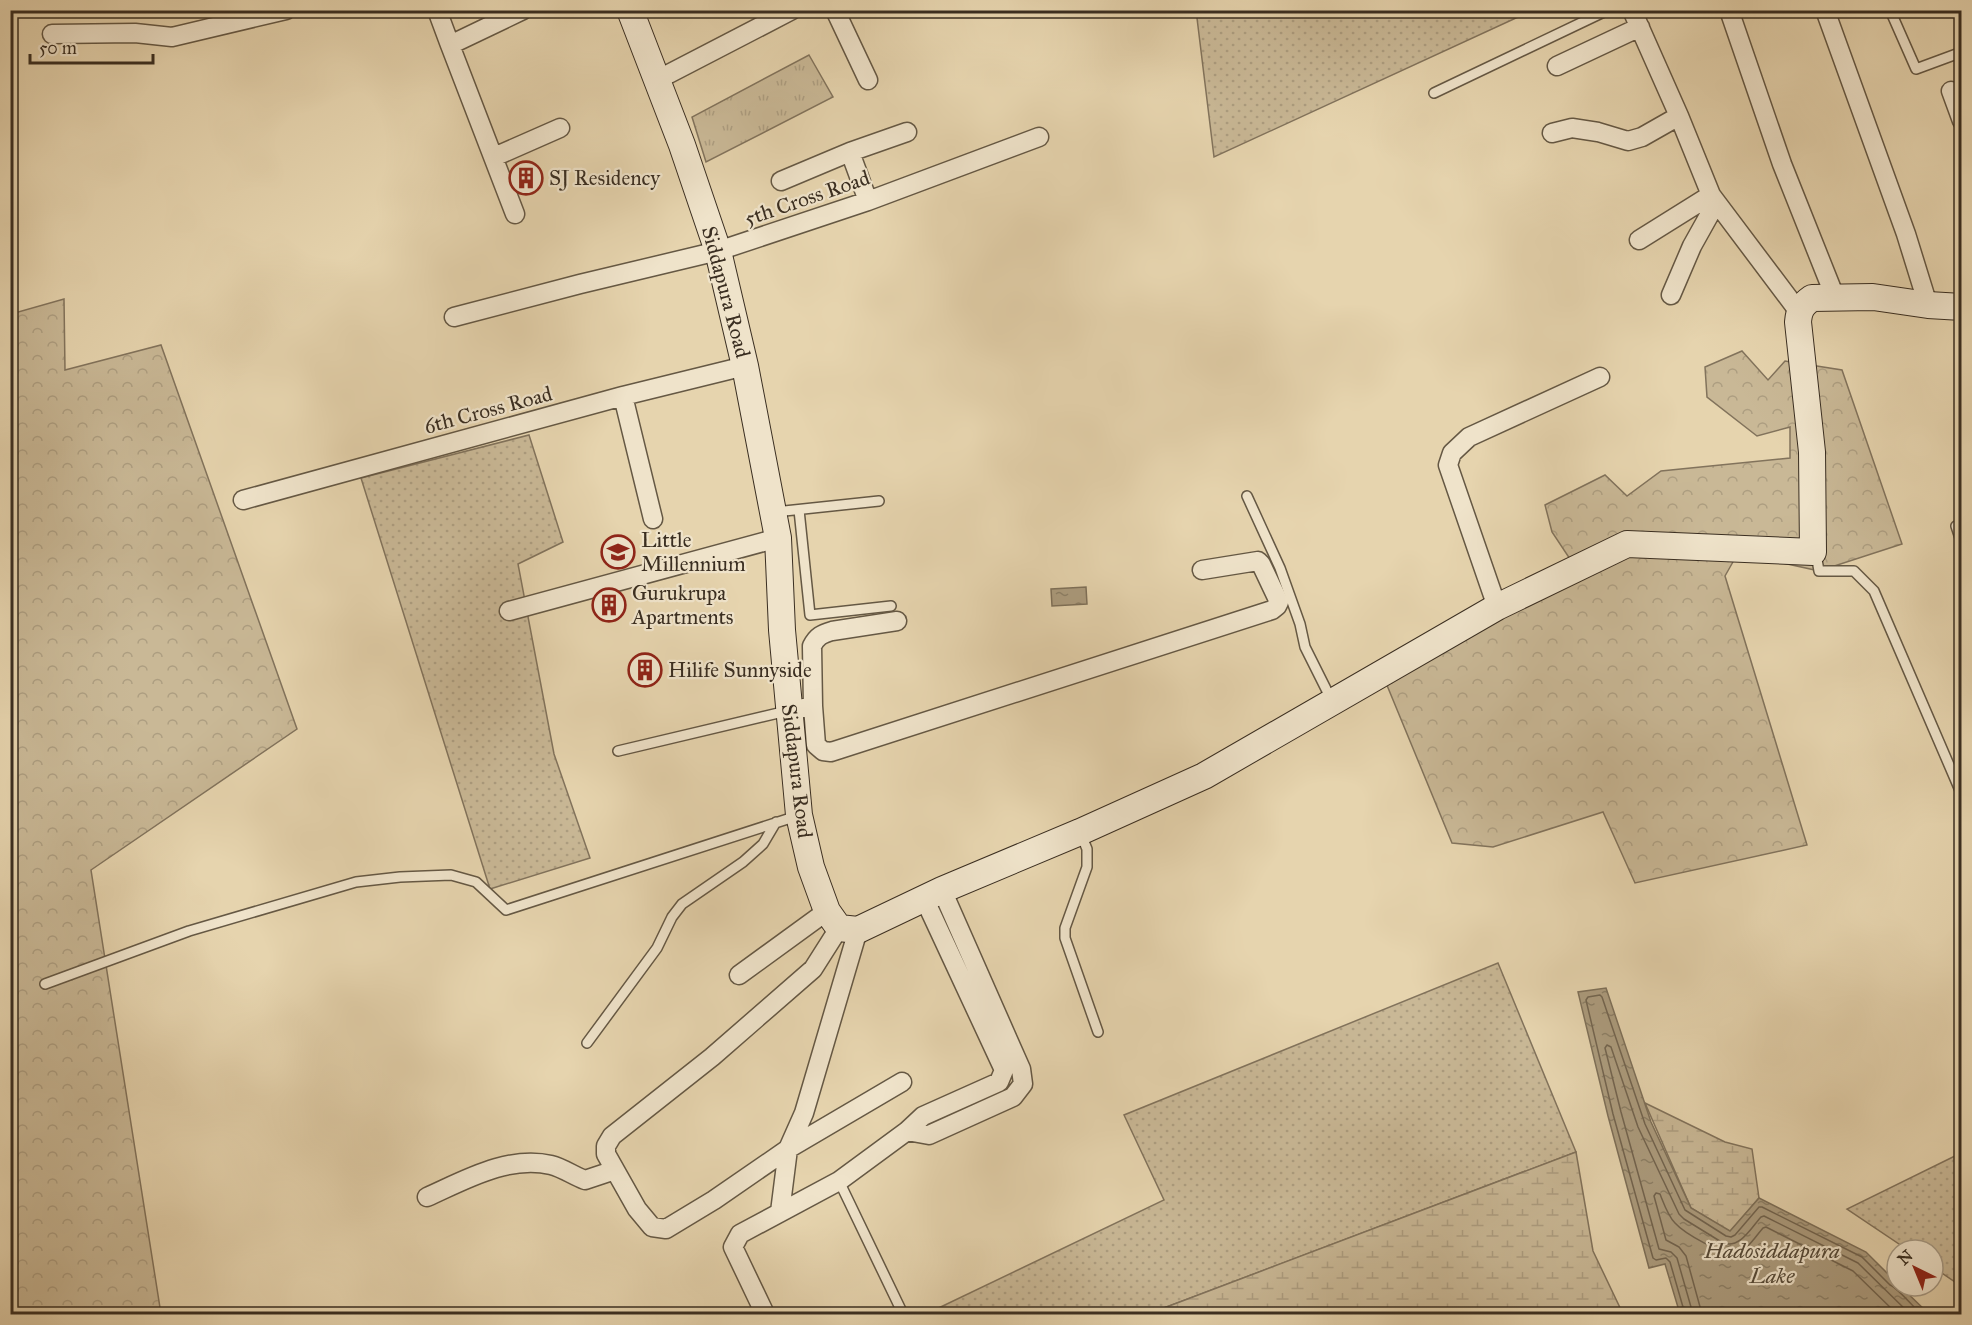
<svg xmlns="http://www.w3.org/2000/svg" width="1972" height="1325" viewBox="0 0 1972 1325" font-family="'IM FELL Great Primer',serif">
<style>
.grass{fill:url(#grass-dots);stroke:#82735c;stroke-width:1.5}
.forest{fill:url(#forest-crowns);stroke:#82735c;stroke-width:1.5}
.wetland{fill:url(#wetland-marsh);stroke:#82735c;stroke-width:1.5}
.park{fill:url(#park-tufts);stroke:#82735c;stroke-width:1.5}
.water{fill:url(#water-ripples);stroke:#7e7059;stroke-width:1.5}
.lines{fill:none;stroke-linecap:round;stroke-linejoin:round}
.shore{stroke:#736550;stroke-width:1.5}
.lane-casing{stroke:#655844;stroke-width:12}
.street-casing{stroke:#655844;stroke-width:21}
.secondary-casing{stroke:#3a2e21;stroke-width:28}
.lane{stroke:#efe3ca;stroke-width:9}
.street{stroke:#efe3ca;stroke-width:18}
.secondary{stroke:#efe3ca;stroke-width:26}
.labels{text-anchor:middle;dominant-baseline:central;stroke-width:4.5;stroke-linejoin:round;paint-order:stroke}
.poi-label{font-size:21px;fill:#3a2e21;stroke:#efe3ca;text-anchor:start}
.street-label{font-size:21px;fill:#3a2e21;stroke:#efe3ca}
.water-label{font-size:22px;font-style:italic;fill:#564a38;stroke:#efe3ca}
</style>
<defs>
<pattern id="grass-dots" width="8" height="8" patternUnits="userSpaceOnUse" patternTransform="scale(1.5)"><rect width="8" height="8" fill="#c9b896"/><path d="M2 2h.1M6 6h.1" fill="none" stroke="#ad9e81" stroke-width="1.8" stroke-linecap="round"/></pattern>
<pattern id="forest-crowns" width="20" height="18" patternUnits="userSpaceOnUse" patternTransform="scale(1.5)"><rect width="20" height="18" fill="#c9b896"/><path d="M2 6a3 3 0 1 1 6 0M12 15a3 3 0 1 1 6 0" fill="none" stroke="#ad9e81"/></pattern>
<pattern id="wetland-marsh" width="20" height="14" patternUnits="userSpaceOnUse" patternTransform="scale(1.5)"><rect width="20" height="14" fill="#c9b896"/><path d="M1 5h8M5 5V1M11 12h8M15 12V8" fill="none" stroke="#ad9e81"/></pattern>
<pattern id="park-tufts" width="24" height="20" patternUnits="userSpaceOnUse" patternTransform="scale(1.5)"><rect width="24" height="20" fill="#c9b896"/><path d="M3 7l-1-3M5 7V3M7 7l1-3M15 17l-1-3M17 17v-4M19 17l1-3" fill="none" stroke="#ad9e81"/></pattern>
<pattern id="water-ripples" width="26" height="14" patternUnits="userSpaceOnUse" patternTransform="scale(1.5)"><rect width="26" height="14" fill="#ac9c7e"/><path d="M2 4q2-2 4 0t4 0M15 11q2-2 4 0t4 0" fill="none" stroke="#8d8067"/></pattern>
</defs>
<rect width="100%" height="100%" fill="#e6d4ae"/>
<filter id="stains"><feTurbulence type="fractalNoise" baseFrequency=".00333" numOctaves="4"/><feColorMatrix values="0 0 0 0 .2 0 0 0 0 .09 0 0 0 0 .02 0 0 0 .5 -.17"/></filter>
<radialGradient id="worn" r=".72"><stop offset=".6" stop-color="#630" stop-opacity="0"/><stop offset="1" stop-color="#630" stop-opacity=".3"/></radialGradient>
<path class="grass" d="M1196 10H1531V11L1214 157Z
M529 435 563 542 518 564 554 754 590 858 490 889 361 478Z
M1498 963 1576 1152 1148 1314H926L1164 1200 1124 1115Z
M1961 1153V1286L1933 1267V1250H1908L1847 1209Z"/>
<path class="forest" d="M64 299 65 370 161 345 297 729 91 870 161 1314H11V314Z
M1742 351 1768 380 1785 361 1842 370 1902 544 1819 571 1738 553 1725 576 1807 845 1635 883 1603 812 1493 847 1452 843 1384 678 1572 562 1552 532 1545 505 1605 475 1627 496 1661 471 1790 458V427L1757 436 1707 397 1705 367Z"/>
<path class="wetland" d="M1645 1103 1725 1142 1752 1149 1759 1198 1730 1232 1691 1208Z
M1576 1152 1593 1251 1623 1314H1148Z"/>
<path class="park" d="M809 55 833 97 706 162 692 117Z"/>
<path class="water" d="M1086 587 1087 604 1052 606 1051 589Z
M1606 988 1651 1122 1691 1208 1730 1231 1759 1198 1866 1252 1897 1283V1286H1900L1928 1313 1933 1314H1680L1665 1264 1649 1268 1608 1116 1578 992Z"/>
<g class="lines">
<path class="shore" d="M1685 1314 1670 1262 1666 1258 1656 1260 1653 1258 1613 1114 1586 1000 1588 997 1600 995 1602 997 1645 1124 1685 1210 1726 1236 1731 1237 1735 1235 1759 1207H1762L1862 1257 1890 1285C1899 1289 1913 1307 1921 1314
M1693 1314 1677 1258 1671 1252 1659 1249 1621 1112 1605 1048 1607 1045 1611 1047 1638 1127 1679 1214 1684 1219 1723 1243C1740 1249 1751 1228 1761 1217L1764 1216 1858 1263 1910 1314
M1702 1314 1686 1256 1679 1247 1666 1240 1654 1196 1656 1193 1660 1194C1664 1204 1668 1216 1675 1223 1684 1233 1723 1256 1736 1253 1748 1250 1755 1237 1763 1228L1766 1227 1853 1271 1897 1314"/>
<g class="lane-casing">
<path id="lane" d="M1890 10 1916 69 1962 52
M1434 93 1608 10
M1247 496 1280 568 1300 624 1305 647 1332 701
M799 510 810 615 891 606
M775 512 879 501
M1962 524 1956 526 1962 544
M1816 554 1819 571H1854L1874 591 1962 795
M618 751 787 711
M1080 832 1087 849V867L1065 928V938L1098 1032
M45 984 189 931 356 882 400 877 451 875 476 882 506 910 797 816
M587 1043 657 948 672 917 682 904 743 862 763 844 776 822
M839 1181 903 1314"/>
</g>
<g class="street-casing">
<path id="street" d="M437 10 450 45
M835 10 868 80
M1632 10 1679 116 1711 195 1799 312
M1729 10 1782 164 1835 297
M1825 10 1906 234 1928 305
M52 34 135 33 172 37 286 10
M1557 66 1640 27
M657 80 792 10
M1951 91 1962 121
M1552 133 1572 128 1598 132 1628 141 1642 137 1679 116
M850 152 868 201
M494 157 560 128
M781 181 850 152 907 132
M515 214 450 45 523 10
M1639 240 1711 195
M1671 295 1692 246 1716 203
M454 317 580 284 718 251 868 201 1039 137
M623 396 653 519
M243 500 623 396 745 366
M1497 607 1448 465 1452 453 1469 437 1600 377
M509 611 778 538
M813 706 812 646C817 636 822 634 832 631L897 621
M789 711 813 706 816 745 823 751 831 752 1272 610 1277 606 1279 602 1261 564 1258 561 1202 570
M839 928 813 969 712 1057 612 1136 606 1146V1154L637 1209 652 1227 666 1229 714 1200 788 1149 902 1082
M739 975 827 911
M907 1131 929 1135 1013 1097 1023 1084 1021 1069 942 890
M427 1197C465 1180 508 1155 551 1165 563 1168 574 1176 585 1180L615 1170
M780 1212 788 1149 804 1113 858 930
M765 1314 733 1247 740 1234 839 1181 907 1131 923 1116 999 1082 1004 1070 924 898"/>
</g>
<g class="secondary-casing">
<path id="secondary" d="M630 10 682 145 718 251 745 366 778 538 782 630 799 815 811 867 827 911 839 928 858 930 942 890 1080 832 1204 776 1497 607 1627 544 1813 552 1812 452 1798 322C1799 310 1802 305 1812 298L1873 297 1928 305 1962 307"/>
</g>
<use href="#lane" class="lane"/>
<use href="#street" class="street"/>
<use href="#secondary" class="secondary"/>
</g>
<defs>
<g id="building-ring" transform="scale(1.725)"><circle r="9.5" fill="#efe3ca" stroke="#8f2418" stroke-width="1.5"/><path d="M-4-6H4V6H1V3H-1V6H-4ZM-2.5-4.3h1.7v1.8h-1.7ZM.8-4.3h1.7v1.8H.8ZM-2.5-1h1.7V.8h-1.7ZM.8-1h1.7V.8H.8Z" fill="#8f2418"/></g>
<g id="school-ring" transform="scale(1.725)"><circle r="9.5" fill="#efe3ca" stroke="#8f2418" stroke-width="1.5"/><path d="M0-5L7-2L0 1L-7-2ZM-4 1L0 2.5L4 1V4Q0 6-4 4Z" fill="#8f2418"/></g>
</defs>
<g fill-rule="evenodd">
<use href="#building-ring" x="526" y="178"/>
<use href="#school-ring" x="618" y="552"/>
<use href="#building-ring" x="609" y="605"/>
<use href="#building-ring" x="645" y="670"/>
</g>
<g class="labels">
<g class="poi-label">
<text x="549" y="178">SJ Residency</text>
<text x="641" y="540">Little<tspan x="641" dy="24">Millennium</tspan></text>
<text x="632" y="593">Gurukrupa<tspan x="632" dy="24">Apartments</tspan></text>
<text x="668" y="670">Hilife Sunnyside</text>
</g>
<g class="street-label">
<text transform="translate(807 198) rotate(-19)">5th Cross Road</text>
<text transform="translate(726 292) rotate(75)">Siddapura Road</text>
<text transform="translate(488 410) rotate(-15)">6th Cross Road</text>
<text transform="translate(797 771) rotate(83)">Siddapura Road</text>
</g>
<g class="water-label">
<text x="1772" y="1250">Hadosiddapura<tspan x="1772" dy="25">Lake</tspan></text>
</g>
</g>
<rect width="1972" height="1325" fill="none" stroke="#e6d4ae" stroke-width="36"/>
<rect x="12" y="12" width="1948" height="1301" fill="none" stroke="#3a2e21" stroke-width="3"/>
<rect x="18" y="18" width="1936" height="1289" fill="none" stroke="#3a2e21" stroke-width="1.5"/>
<g transform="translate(1915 1268) rotate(317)"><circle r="28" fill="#efe3ca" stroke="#a79b86" stroke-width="1.5"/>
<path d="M0-4.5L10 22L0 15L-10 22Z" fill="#8f2418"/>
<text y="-9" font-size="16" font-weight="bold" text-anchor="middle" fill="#3a2e21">N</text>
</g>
<path d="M30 54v9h123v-9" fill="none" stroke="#3a2e21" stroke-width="3"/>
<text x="39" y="54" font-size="18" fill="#3a2e21" stroke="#efe3ca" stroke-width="4.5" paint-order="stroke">50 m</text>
<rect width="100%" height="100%" filter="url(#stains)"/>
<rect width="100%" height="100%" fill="url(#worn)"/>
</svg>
